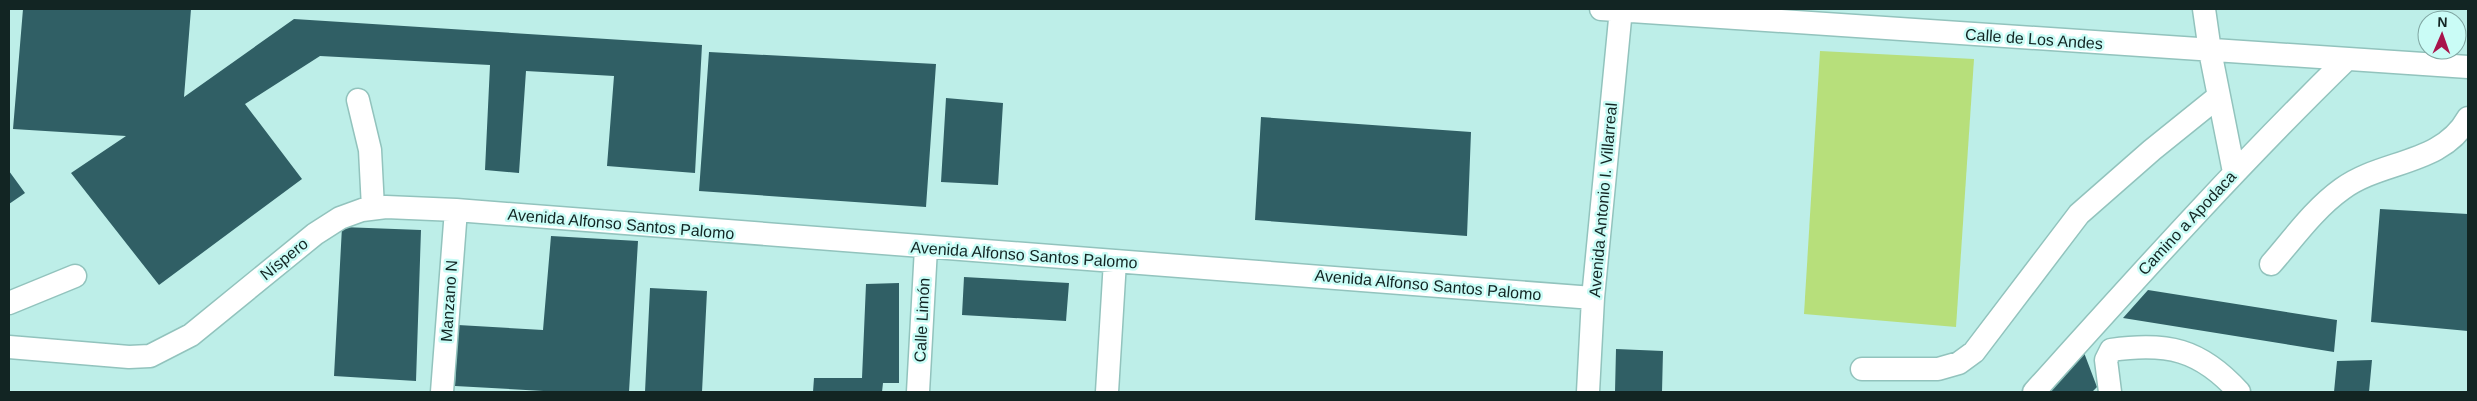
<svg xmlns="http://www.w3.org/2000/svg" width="2477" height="401" viewBox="0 0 2477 401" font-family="Arial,sans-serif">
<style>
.green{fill:#b7df7b}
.building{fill:#305f65}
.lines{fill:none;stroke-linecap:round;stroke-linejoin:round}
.minor-casing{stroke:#92c3bd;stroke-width:25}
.minor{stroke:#fff;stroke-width:22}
.labels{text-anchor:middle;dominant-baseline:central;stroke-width:5;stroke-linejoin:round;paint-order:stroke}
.street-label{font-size:16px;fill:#122523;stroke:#cafcf6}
</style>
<rect width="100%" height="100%" fill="#bdeee8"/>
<path class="green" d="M1820 51 1974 59 1956 327 1804 314Z"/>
<path class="building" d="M23 9H191L184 97 294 19 702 45 695 173 607 166 614 76 526 71 519 173 485 170 490 65 320 56 245 104 302 179 159 285 71 173 126 136 13 129Z
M709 52 936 64 926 207 699 191Z
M946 98 1003 103 998 185 941 182Z
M1261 117 1471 132 1467 236 1255 220Z
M9 171 25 193 9 204Z
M2380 209 2468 214V331L2371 322Z
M342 227 421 230 416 381 334 376Z
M551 236 638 241 629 392H561L455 386 458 325 543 330Z
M964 277 1069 283 1066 321 962 315Z
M899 283V383H883L882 392H813L814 378H862L866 284Z
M650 288 707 291 702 392H645Z
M2148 290 2337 320 2334 352 2123 318Z
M1616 349 1663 351 1662 392H1615Z
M2083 350 2097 387 2092 392H2048Z
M2372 360 2369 392H2334L2337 361Z"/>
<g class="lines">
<g class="minor-casing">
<path id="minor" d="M1601 9 2468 67
M2204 9 2210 51 2234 172
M358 100 370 150 373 208
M2271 264C2293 239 2314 209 2342 189 2381 160 2442 165 2468 118
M9 303 75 276
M9 347 129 357 150 356 191 335 315 234 340 218 362 210 386 207 456 210 1593 298
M2111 350C2167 342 2200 349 2239 392
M1862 369H1938L1959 363 1974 352 2079 214 2152 150 2219 96
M442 392 456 210
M918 392 926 248
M1107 392 1115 261
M1588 392 1593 298 1621 9
M2034 392C2136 279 2237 166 2347 59
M2110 392 2106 360 2111 350"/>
</g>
<use href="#minor" class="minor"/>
</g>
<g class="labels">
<g class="street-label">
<text transform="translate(2034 39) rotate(4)">Calle de Los Andes</text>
<text transform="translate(1603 200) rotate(-85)">Avenida Antonio I. Villarreal</text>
<text transform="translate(2187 223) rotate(-47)">Camino a Apodaca</text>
<text transform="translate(621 224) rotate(5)">Avenida Alfonso Santos Palomo</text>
<text transform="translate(1024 255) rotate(4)">Avenida Alfonso Santos Palomo</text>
<text transform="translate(284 259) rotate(-39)">Níspero</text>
<text transform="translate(1428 285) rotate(5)">Avenida Alfonso Santos Palomo</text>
<text transform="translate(449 301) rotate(-86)">Manzano N</text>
<text transform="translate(922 320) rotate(-87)">Calle Limón</text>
</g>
</g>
<rect width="2477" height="401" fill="none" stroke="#122523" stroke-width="20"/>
<g transform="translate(2442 35) rotate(2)"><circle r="24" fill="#cafcf6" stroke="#80a6a2"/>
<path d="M0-4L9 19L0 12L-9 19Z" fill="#a8144b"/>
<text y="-8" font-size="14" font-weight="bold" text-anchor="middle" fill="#122523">N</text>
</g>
</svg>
